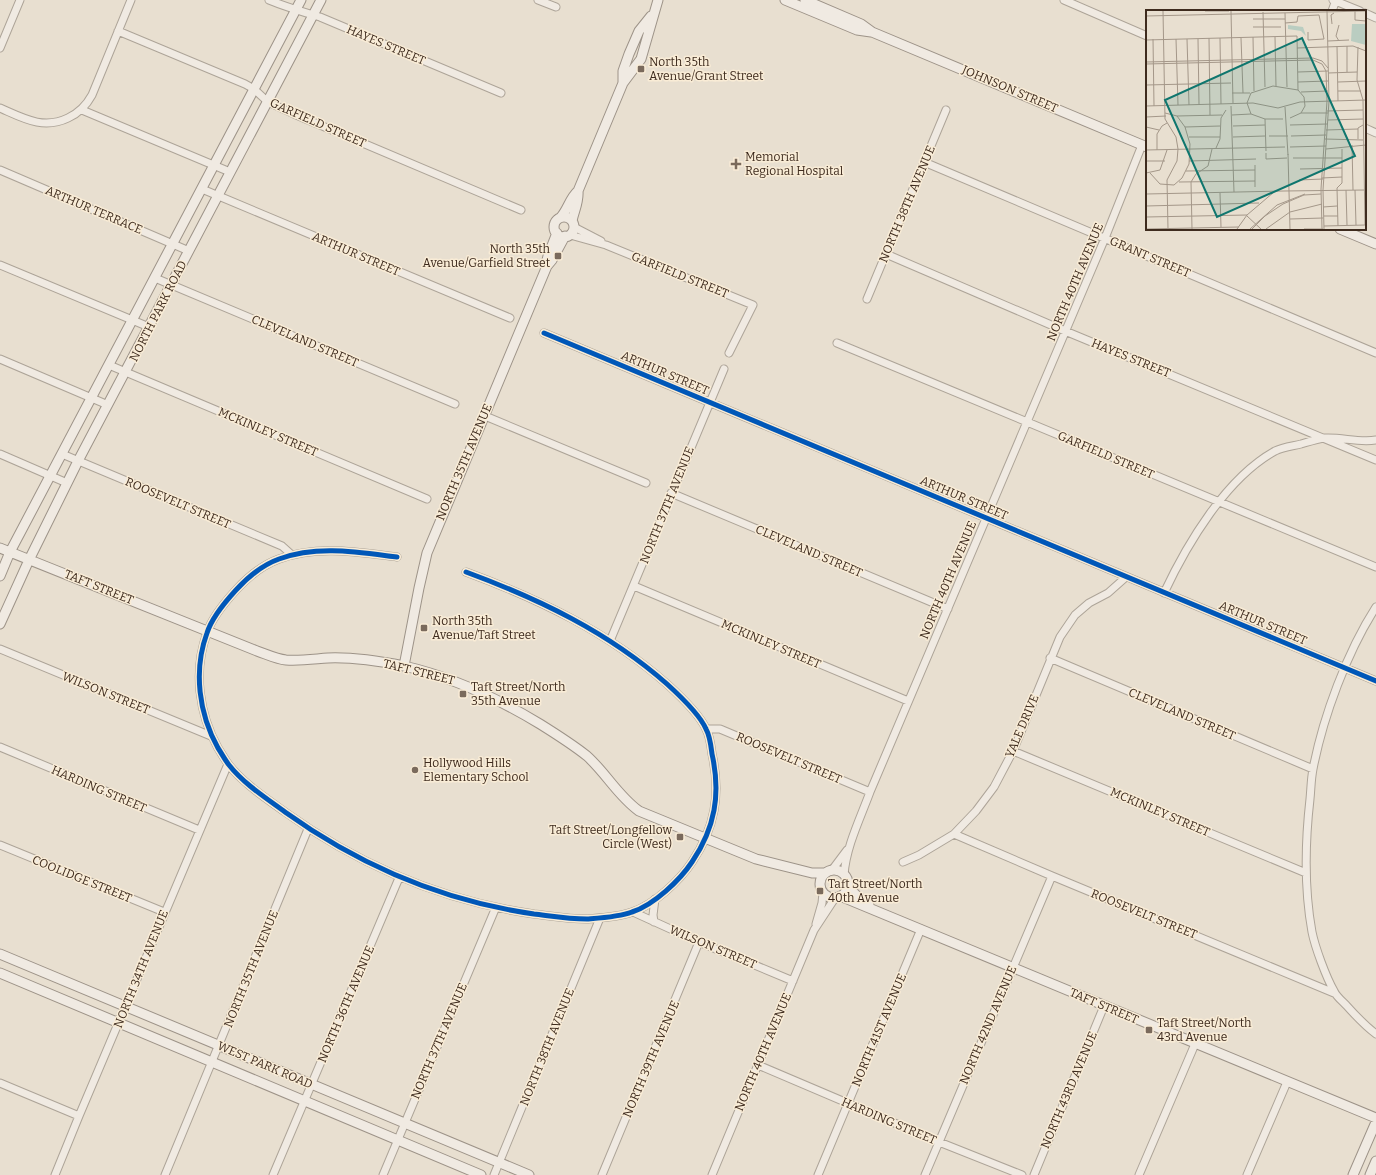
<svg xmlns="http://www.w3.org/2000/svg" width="1376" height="1175" viewBox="0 0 1376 1175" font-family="Bitter,serif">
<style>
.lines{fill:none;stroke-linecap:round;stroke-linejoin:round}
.street-casing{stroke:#ada498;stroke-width:9}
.secondary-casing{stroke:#9d9388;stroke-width:11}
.street{stroke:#f0eae2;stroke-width:7}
.secondary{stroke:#f0eae2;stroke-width:9}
.cycleway-casing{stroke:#f9ecd6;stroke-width:8}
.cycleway{stroke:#0057b8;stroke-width:5}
.poi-dot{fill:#7a6a5c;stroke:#f9ecd6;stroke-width:1.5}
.labels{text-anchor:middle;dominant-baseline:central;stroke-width:3;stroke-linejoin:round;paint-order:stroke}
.street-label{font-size:12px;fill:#3e2b1e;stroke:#f9ecd6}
.poi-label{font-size:12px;fill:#3e2b1e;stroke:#f9ecd6;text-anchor:start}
.inset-road{fill:none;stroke:#a49789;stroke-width:1}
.view{fill:#0f766e;fill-opacity:0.15;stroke:#0f766e;stroke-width:2}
.inset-edge{fill:none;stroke:#3e2b1e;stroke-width:2}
</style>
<rect width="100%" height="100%" fill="#e8dfd0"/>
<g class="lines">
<g class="street-casing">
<path id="street" d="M269 0C286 7 303 12 320 17L501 93
M538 0 556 7
M1064 0 1147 36
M1333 0 1360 11
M1332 11 1336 0
M1365 13 1376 18
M118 31 245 84 254 89 268 102 294 114 521 210
M0 48 20 0
M0 108C23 118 43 130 68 118 79 113 86 106 92 95L131 0
M82 110 230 172
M1365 128 1376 133
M924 162 1376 353
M0 170 189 251
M202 189 510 318
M574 227 601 241
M570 235 606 245 753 305 729 353
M886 254 1065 331 1376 460
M0 265 149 327
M155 278 455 404
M867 299 946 110
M544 333 1376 681
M837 343 1376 567
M0 359 108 405
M109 365 427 499
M485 416 646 483
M0 454 67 483
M62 454 282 546 292 555
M671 493 948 609
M397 557C357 552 317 545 279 559 262 565 248 577 236 590 225 602 212 617 207 633 193 671 199 714 218 748 222 754 225 760 229 765 244 784 266 798 285 812 359 865 443 901 534 914 551 916 569 919 587 919 600 918 619 917 632 912 654 905 680 880 692 862 715 828 721 794 712 754 711 746 710 736 706 729 700 715 678 694 667 684 608 632 539 599 466 572
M634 586 908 701
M1164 593C1187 544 1226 478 1275 451 1283 447 1293 446 1301 444 1308 442 1317 439 1325 438 1342 437 1359 443 1376 440
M1376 607C1347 652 1323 717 1313 769 1311 779 1311 789 1310 799 1305 843 1304 888 1312 932 1315 947 1326 977 1334 991 1336 996 1342 1001 1346 1005 1355 1015 1364 1025 1376 1034
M610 641 724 369
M0 649 211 736
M1050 658 1313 769
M707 729H720L870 792
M0 747 199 830
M1013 751 1306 873
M954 834 1052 876 1334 993
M0 845 164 912
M903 862 919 855 954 834 976 811 994 787 1013 751 1060 637 1075 615 1089 603 1108 593 1126 577
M832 870 847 850
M844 875C846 847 860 819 870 792L1105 238 1142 145
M633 912 699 942 793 981
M654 922 653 915 655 899
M816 924 822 903 823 893
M758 1065 939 1142 1022 1175
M0 1083 79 1116
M55 1175 79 1116 228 764
M165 1175 308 829
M273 1175 399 878
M383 1175 496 907
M494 1175 600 918
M602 1175 699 942
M712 1175 814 930 835 898
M818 1175 921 929
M925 1175 1052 876
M1034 1175 1104 1006
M1139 1175 1195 1044
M1247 1175 1287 1082"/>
</g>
<g class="secondary-casing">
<path id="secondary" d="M785 0 857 30 871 32
M805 0 861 24 872 32 1147 147
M623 83V71L629 54 639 31 651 16
M561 217C568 209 570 198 578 191L623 83 641 59 658 0
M554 227a10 10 0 1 1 20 0a10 10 0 1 1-20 0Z
M572 221C574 211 579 202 578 191
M1340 229 1376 244
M547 260 548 256 557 233
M0 548 257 651C266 654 276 659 286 660 300 661 314 659 328 658 353 657 379 661 404 666 452 677 497 698 540 724 556 734 572 744 587 756 606 773 618 796 639 811L756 859 812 873H825
M0 576 10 552 301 0
M0 624 29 560 78 461 321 0
M404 666 419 588 427 553 547 266 552 260 565 236
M820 884a14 14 0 1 1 28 0a14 14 0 1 1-28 0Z
M847 886 856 895 869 905
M840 896 1376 1118
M0 954 529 1175
M0 973 481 1175
M1353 1175 1376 1122
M1370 1175 1376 1161"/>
</g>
<use href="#street" class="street"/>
<use href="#secondary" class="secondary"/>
<g class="cycleway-casing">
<path id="cycleway" d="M544 333 1376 681
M397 557C357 552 317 545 279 559 262 565 248 577 236 590 225 602 212 617 207 633 193 671 199 714 218 748 222 754 225 760 229 765 244 784 266 798 285 812 359 865 443 901 534 914 551 916 569 919 587 919 600 918 619 917 632 912 654 905 680 880 692 862 715 828 721 794 712 754 711 746 710 736 706 729 700 715 678 694 667 684 608 632 539 599 466 572"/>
</g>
<use href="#cycleway" class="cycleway"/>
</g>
<g class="poi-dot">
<rect x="637" y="65" width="8" height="8" rx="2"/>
<path d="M734 158h4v4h4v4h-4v4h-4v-4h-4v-4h4z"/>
<rect x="554" y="252" width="8" height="8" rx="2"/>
<rect x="420" y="624" width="8" height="8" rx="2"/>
<rect x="459" y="690" width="8" height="8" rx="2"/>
<circle cx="415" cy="770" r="4"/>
<rect x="676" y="833" width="8" height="8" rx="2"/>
<rect x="816" y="887" width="8" height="8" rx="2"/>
<rect x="1145" y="1026" width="8" height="8" rx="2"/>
</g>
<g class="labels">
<g class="street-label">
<text transform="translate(386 45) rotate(23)">HAYES STREET</text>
<text transform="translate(1010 89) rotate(23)">JOHNSON STREET</text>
<text transform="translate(318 123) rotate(24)">GARFIELD STREET</text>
<text transform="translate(907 204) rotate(-67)">NORTH 38TH AVENUE</text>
<text transform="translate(94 210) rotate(23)">ARTHUR TERRACE</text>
<text transform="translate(356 254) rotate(23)">ARTHUR STREET</text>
<text transform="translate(1150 257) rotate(23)">GRANT STREET</text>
<text transform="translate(680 275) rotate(22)">GARFIELD STREET</text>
<text transform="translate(1075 282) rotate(-67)">NORTH 40TH AVENUE</text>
<text transform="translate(158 311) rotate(-63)">NORTH PARK ROAD</text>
<text transform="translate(305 341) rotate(23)">CLEVELAND STREET</text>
<text transform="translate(1131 358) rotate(22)">HAYES STREET</text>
<text transform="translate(665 373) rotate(23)">ARTHUR STREET</text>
<text transform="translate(268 432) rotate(23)">MCKINLEY STREET</text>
<text transform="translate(1106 455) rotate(23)">GARFIELD STREET</text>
<text transform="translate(464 462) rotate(-67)">NORTH 35TH AVENUE</text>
<text transform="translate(964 498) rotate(23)">ARTHUR STREET</text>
<text transform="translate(178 503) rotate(23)">ROOSEVELT STREET</text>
<text transform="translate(667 505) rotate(-68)">NORTH 37TH AVENUE</text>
<text transform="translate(809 551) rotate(23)">CLEVELAND STREET</text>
<text transform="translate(948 580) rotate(-67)">NORTH 40TH AVENUE</text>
<text transform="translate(99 587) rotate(22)">TAFT STREET</text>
<text transform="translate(1263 623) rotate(23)">ARTHUR STREET</text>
<text transform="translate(771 644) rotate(23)">MCKINLEY STREET</text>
<text transform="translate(419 672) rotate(14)">TAFT STREET</text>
<text transform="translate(106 693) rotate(22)">WILSON STREET</text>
<text transform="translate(1182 714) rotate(23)">CLEVELAND STREET</text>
<text transform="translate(1022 726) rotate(-67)">YALE DRIVE</text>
<text transform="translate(789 758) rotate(23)">ROOSEVELT STREET</text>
<text transform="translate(99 789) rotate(23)">HARDING STREET</text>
<text transform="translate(1160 812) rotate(23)">MCKINLEY STREET</text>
<text transform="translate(82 879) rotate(22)">COOLIDGE STREET</text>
<text transform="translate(1144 914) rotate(22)">ROOSEVELT STREET</text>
<text transform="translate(713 947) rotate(23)">WILSON STREET</text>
<text transform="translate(141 969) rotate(-68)">NORTH 34TH AVENUE</text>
<text transform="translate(251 969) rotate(-68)">NORTH 35TH AVENUE</text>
<text transform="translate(346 1004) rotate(-67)">NORTH 36TH AVENUE</text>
<text transform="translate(1104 1006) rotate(23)">TAFT STREET</text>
<text transform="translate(988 1025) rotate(-67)">NORTH 42ND AVENUE</text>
<text transform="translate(879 1030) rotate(-67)">NORTH 41ST AVENUE</text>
<text transform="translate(439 1041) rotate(-67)">NORTH 37TH AVENUE</text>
<text transform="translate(547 1047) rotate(-68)">NORTH 38TH AVENUE</text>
<text transform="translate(763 1052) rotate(-67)">NORTH 40TH AVENUE</text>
<text transform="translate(651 1059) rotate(-67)">NORTH 39TH AVENUE</text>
<text transform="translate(265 1065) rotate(23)">WEST PARK ROAD</text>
<text transform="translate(1069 1090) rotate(-67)">NORTH 43RD AVENUE</text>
<text transform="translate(889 1121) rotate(23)">HARDING STREET</text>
</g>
<g class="poi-label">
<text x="649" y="62">North 35th<tspan x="649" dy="14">Avenue/Grant Street</tspan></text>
<text x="745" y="157">Memorial<tspan x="745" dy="14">Regional Hospital</tspan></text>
<text x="550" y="249" text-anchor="end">North 35th<tspan x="550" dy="14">Avenue/Garfield Street</tspan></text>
<text x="432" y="621">North 35th<tspan x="432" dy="14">Avenue/Taft Street</tspan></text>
<text x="471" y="687">Taft Street/North<tspan x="471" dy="14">35th Avenue</tspan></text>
<text x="423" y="763">Hollywood Hills<tspan x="423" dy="14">Elementary School</tspan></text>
<text x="672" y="830" text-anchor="end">Taft Street/Longfellow<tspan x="672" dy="14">Circle (West)</tspan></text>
<text x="828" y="884">Taft Street/North<tspan x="828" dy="14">40th Avenue</tspan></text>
<text x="1157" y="1023">Taft Street/North<tspan x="1157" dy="14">43rd Avenue</tspan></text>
</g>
</g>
<g transform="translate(1146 10)">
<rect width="220" height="220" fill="#e8dfd0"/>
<path d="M206 14H220V35L205 31ZM142 15 157 17 160 26 155 21 142 19Z" fill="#bacdc1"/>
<path class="inset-road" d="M17 1 19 109 30 127 32 139 31 151 21 170 22 219M59 1H83M85 1 87 93M209 1V10L220 11M117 2 119 77M139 3 141 77M0 6 220 1M107 9H139M139 13 151 12 152 6 173 5 178 29 162 30V22M186 14 185 5 188 3M107 17H135M107 27 108 81M129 27 130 76M63 28 64 105M74 28 75 94M95 28 97 83M7 29 8 96M30 29 32 95M41 29 43 95M52 29 53 94M0 30 151 26 152 80M182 31 203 30M193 31 190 26 193 15M191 36 192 91M201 36V62M212 37 211 70 217 90 219 215M151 38 207 36 220 41M0 52 167 48 176 51 182 58M0 54 167 50 176 54 180 61 181 91 175 179 176 219M152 62 182 61M182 63 211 62M152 72 182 71M192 72 220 71M0 75 85 73M192 81H215M155 82 182 81M86 83H104M0 96 107 93 132 98 154 92 220 90M85 96 88 182M139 97 142 145M181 101 217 100M155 103H182M86 105 105 104M31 106 76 105M0 107 20 106M119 109 120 141M137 109H119L105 104 101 93 105 83 127 76 152 80 158 87 159 96 155 103 144 108M182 110 217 109M144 115 181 114M87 116 119 115M0 117 13 120M39 117 74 116M180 120 212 119M123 126H142M145 126 180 125M43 127H74M87 127 119 126M179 129 217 130M212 129V118L217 115M206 135 207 180M144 137 180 136M70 138 74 129 75 108 80 100M180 139 220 135M0 140 139 137M11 140V124L16 116 21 113M120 143V149L141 148M142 144 144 219M147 148H196M0 151H19M43 151 110 149M109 155V177M154 159 196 158M14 160 21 140M40 161 109 160M0 163 14 160M4 163 14 174 28 175 36 168 43 154 44 134 39 117 31 106 19 103M176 168 196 167M153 170 177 169M33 172 109 171M200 180 201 215M209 180 210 215M138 181 219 180M74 183 75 217M0 184 138 181M0 196 113 193M177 197 191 196M101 206 115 219M178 206H192M0 207 101 205M144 209 177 208M178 216 220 215M192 216 191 178 196 173V139M0 219 93 217M46 219 45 172 50 164 62 156 66 139M91 219 101 205 128 182M104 219 131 195 159 184M106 219 119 206 137 194 158 185 175 184M120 219 144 202 176 194M158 219H177M178 219 177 180 183 91 181 1"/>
<path class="view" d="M156 28 209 146 71 207 19 90Z"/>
<rect width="220" height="220" class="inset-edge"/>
</g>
</svg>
